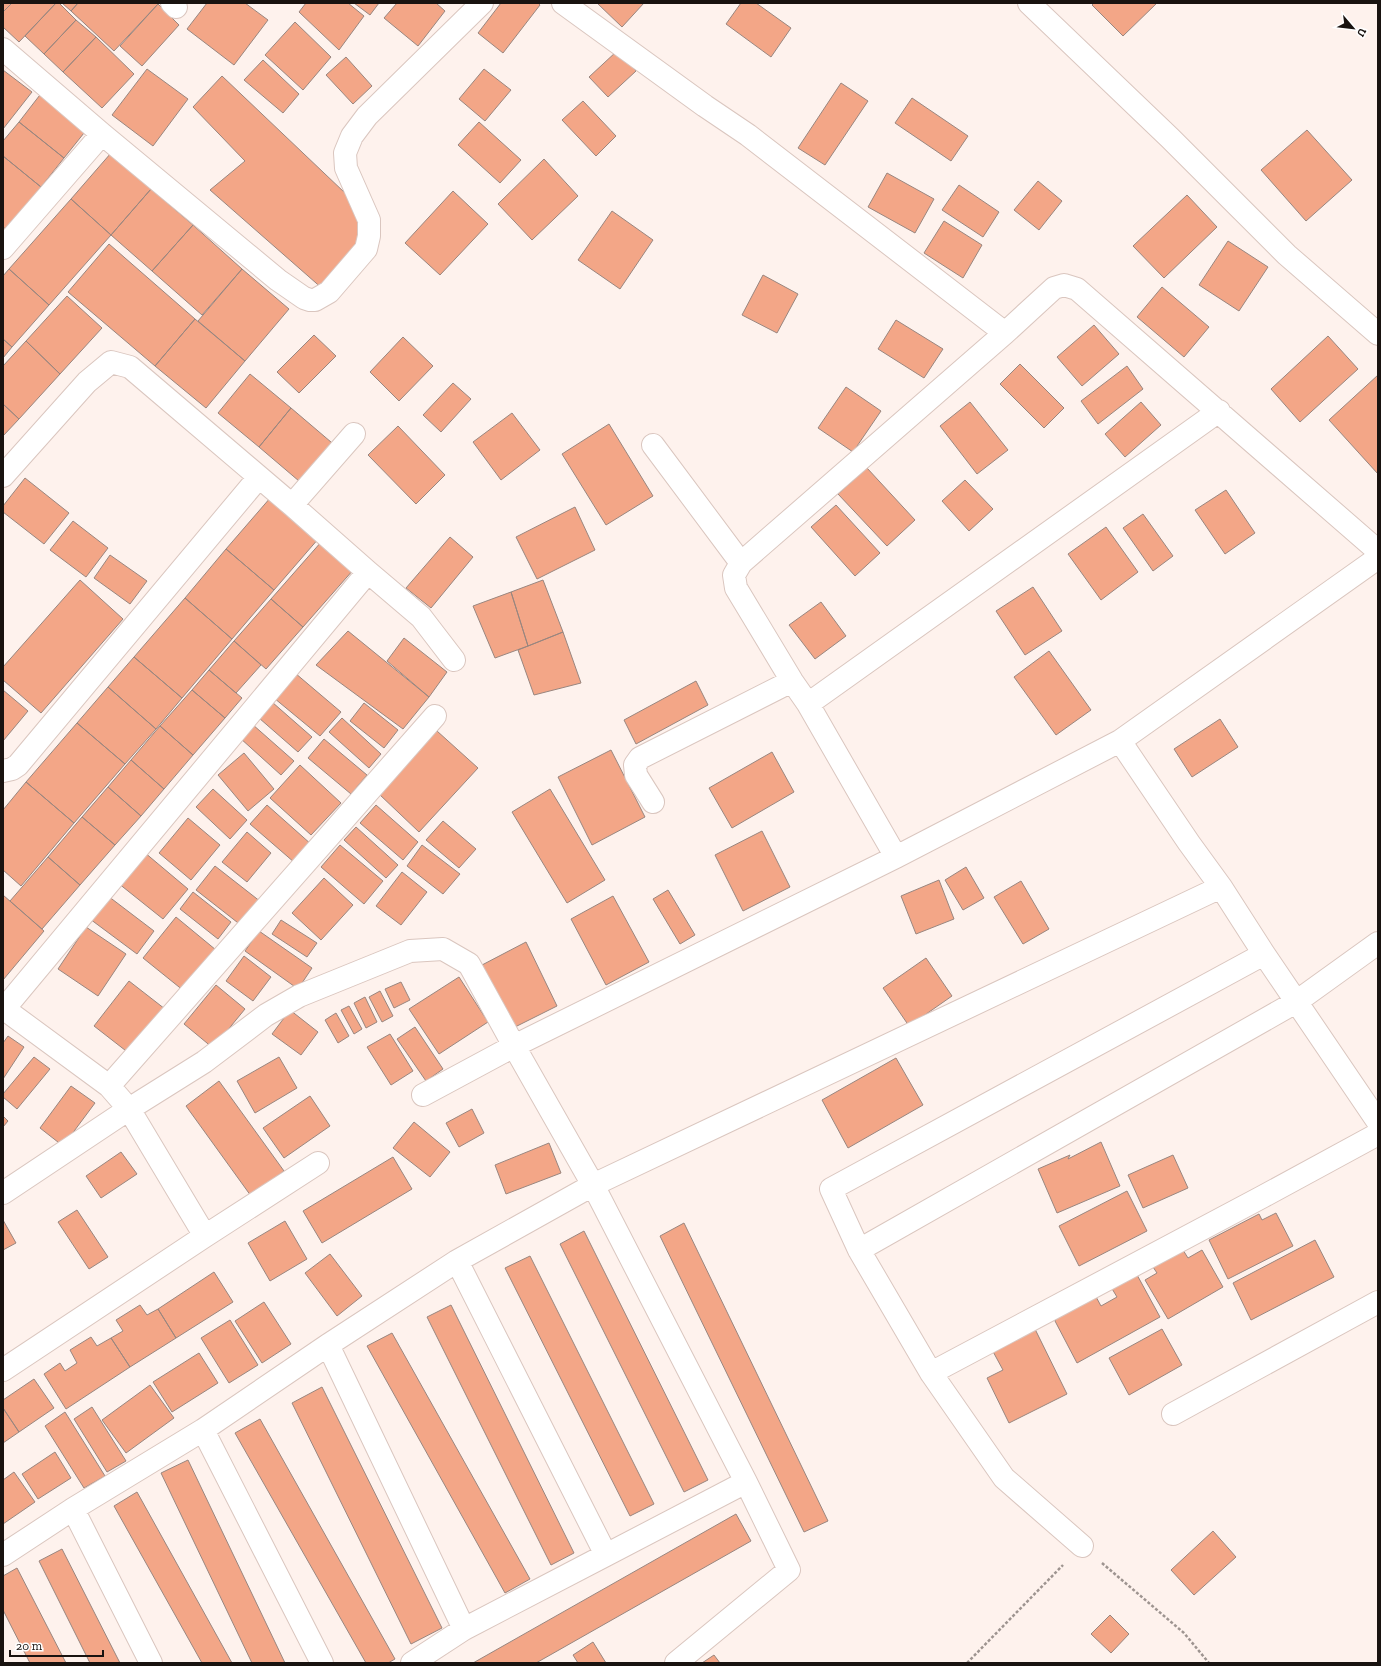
<svg xmlns="http://www.w3.org/2000/svg" width="1381" height="1666" viewBox="0 0 1381 1666" font-family="'Zilla Slab',serif">
<style>
.building{fill:#f3a687;stroke:#99867f}
.lines{fill:none;stroke-linecap:round;stroke-linejoin:round}
.minor-casing{stroke:#dac6bf;stroke-width:24}
.path{stroke:#9e9490;stroke-width:2.5;stroke-dasharray:3 2;stroke-linecap:butt}
.minor{stroke:#fff;stroke-width:22}
</style>
<rect width="100%" height="100%" fill="#fef2ed"/>
<path class="building" d="M3 3H12L3 12Z
M12 3H56L19 42 3 27V12Z
M56 3H59L76 20 44 54 25 36Z
M62 3H78L71 11Z
M78 3H156L158 4 114 51 71 11Z
M207 3H245L268 20 234 65 187 29Z
M306 3H348L364 16 339 50 299 12Z
M354 3H379L370 15Z
M397 3H436L445 11 418 46 384 18Z
M501 3H538L540 5 503 53 478 33Z
M597 3H644L622 27Z
M741 3H756L791 28 771 57 726 24Z
M1094 3H1157L1123 36 1092 5Z
M158 4 179 25 142 66 120 46Z
M76 20 96 37 63 72 44 54Z
M295 22 331 57 303 90 265 55Z
M96 37 134 74 102 108 63 72Z
M617 51 636 71 608 97 589 77Z
M346 57 372 86 353 104 326 75Z
M263 60 299 94 283 113 244 80Z
M147 69 188 99 153 146 112 115Z
M484 69 511 90 485 121 459 99Z
M3 70 32 92 3 129Z
M222 76 365 212 360 242 324 290 210 190 245 161 193 107Z
M841 83 868 101 825 165 798 148Z
M43 91 88 128 64 158 19 122Z
M912 98 968 136 951 161 895 123Z
M583 101 616 136 596 156 562 120Z
M19 122 64 158 41 187 3 156V141Z
M479 122 521 160 500 183 458 145Z
M1307 130 1352 180 1306 221 1261 170Z
M111 153 151 189 111 235 71 199Z
M3 156 41 187 7 230 3 227Z
M544 159 578 196 532 240 498 204Z
M887 173 934 199 915 233 868 207Z
M1038 181 1062 201 1039 230 1014 210Z
M959 185 999 212 983 237 942 210Z
M151 189 193 225 152 271 111 235Z
M453 191 488 224 440 275 405 243Z
M1187 195 1217 227 1164 278 1133 246Z
M71 199 111 235 49 305 9 269Z
M612 211 653 240 620 289 578 260Z
M944 221 982 245 963 278 924 253Z
M193 225 242 269 202 315 152 271Z
M1228 241 1268 267 1239 311 1199 285Z
M109 244 195 319 155 366 68 292Z
M9 269 49 305 12 347 3 339V276Z
M242 269 289 309 245 361 198 321Z
M763 275 798 294 777 333 742 315Z
M1162 287 1209 327 1184 357 1137 317Z
M67 296 102 328 60 374 26 341Z
M195 319 245 361 206 408 155 366Z
M896 320 943 349 924 378 878 349Z
M1094 325 1119 354 1082 386 1057 357Z
M314 335 336 356 299 393 277 372Z
M1328 336 1358 369 1300 422 1271 389Z
M403 337 433 366 399 401 370 372Z
M3 339 12 347 3 358Z
M26 341 60 374 19 419 3 404V366Z
M1020 364 1064 408 1044 428 1000 384Z
M1127 366 1143 389 1098 424 1081 401Z
M250 374 291 408 259 447 218 413Z
M1378 375V474L1329 420Z
M453 383 471 399 441 432 423 415Z
M846 387 881 411 853 452 818 428Z
M970 402 1008 450 977 474 940 426Z
M1141 402 1161 425 1125 457 1105 434Z
M3 404 19 419 3 436Z
M291 408 338 448 306 487 259 447Z
M512 413 540 450 501 480 473 442Z
M609 424 653 496 606 525 562 454Z
M398 426 445 475 416 504 368 455Z
M867 468 915 520 887 546 838 494Z
M25 478 69 513 44 544 3 512V506Z
M965 480 993 509 969 531 942 501Z
M1226 490 1255 533 1225 554 1195 510Z
M271 497 319 538 274 590 226 549Z
M836 505 880 553 855 576 811 527Z
M575 507 595 550 537 579 516 537Z
M1143 514 1173 556 1153 571 1123 528Z
M73 521 108 548 86 577 50 550Z
M1106 527 1138 572 1101 600 1068 554Z
M450 537 473 557 431 608 406 588Z
M322 541 354 569 303 627 271 599Z
M226 549 274 590 232 639 185 598Z
M110 555 147 581 130 604 94 578Z
M80 580 123 619 41 713 3 680V667Z
M543 580 563 632 528 646 511 592Z
M1033 587 1062 631 1025 655 996 611Z
M511 592 528 646 495 658 473 606Z
M185 598 232 639 182 698 134 657Z
M271 599 303 627 266 669 234 641Z
M821 602 846 636 815 659 789 625Z
M348 631 429 697 403 729 316 665Z
M563 632 581 683 534 695 518 650Z
M404 638 447 672 429 697 387 661Z
M234 641 261 665 236 693 209 670Z
M1049 651 1091 710 1056 735 1014 677Z
M134 657 182 698 156 729 108 687Z
M209 670 242 698 225 718 192 690Z
M295 673 341 712 320 736 274 698Z
M696 681 708 705 636 744 624 720Z
M108 687 156 729 125 764 77 723Z
M3 690 28 711 3 741Z
M192 690 225 718 193 755 160 726Z
M272 702 312 737 298 752 259 718Z
M364 703 398 730 384 748 350 721Z
M342 718 381 754 369 768 329 732Z
M1220 719 1238 747 1192 777 1174 749Z
M77 723 125 764 74 823 26 782Z
M252 724 294 761 281 775 240 738Z
M160 726 193 755 164 789 131 760Z
M437 731 478 768 419 832 379 794Z
M324 739 367 775 351 794 308 758Z
M611 750 645 817 592 845 558 777Z
M772 752 794 792 732 828 709 788Z
M244 753 274 789 248 811 218 775Z
M131 760 164 789 141 816 108 787Z
M300 765 341 803 311 835 270 798Z
M26 782 74 823 21 886 3 870V810Z
M108 787 141 816 115 845 82 817Z
M213 789 247 820 230 839 196 807Z
M550 789 605 880 567 903 512 812Z
M267 805 312 845 295 863 250 824Z
M376 805 418 842 403 860 360 823Z
M82 817 115 845 80 885 48 857Z
M188 818 220 845 191 880 159 853Z
M443 821 476 849 459 868 426 840Z
M356 827 398 865 386 878 344 840Z
M762 831 790 887 743 911 715 855Z
M247 832 271 853 247 882 222 862Z
M340 845 383 881 364 904 321 867Z
M422 845 460 874 443 894 407 866Z
M144 852 188 889 163 919 118 883Z
M48 857 80 885 42 929 10 901Z
M215 866 261 902 242 926 196 890Z
M966 867 984 898 963 910 945 880Z
M402 872 427 892 401 925 376 906Z
M324 878 353 905 321 940 292 913Z
M939 880 954 919 916 934 901 896Z
M1021 881 1049 929 1023 944 994 897Z
M668 890 695 935 680 944 653 899Z
M193 892 231 922 218 939 180 909Z
M3 895 44 931 3 980Z
M108 896 154 931 137 954 90 919Z
M613 896 649 962 606 985 571 919Z
M176 917 216 950 184 991 143 958Z
M281 920 317 943 307 957 272 934Z
M86 927 126 954 98 996 58 969Z
M259 931 312 968 298 989 245 951Z
M526 942 557 1006 513 1028 482 965Z
M244 956 271 977 253 1001 226 981Z
M926 958 952 996 909 1026 883 988Z
M459 977 488 1022 439 1054 409 1009Z
M129 981 165 1009 130 1054 94 1026Z
M401 982 410 1000 394 1008 385 989Z
M216 985 245 1009 213 1048 184 1024Z
M380 991 393 1016 382 1022 369 997Z
M365 997 377 1022 366 1028 354 1003Z
M349 1006 362 1029 354 1034 341 1010Z
M290 1010 318 1032 301 1055 272 1034Z
M336 1013 349 1036 338 1043 325 1020Z
M415 1027 443 1069 426 1081 397 1039Z
M390 1034 413 1071 391 1085 367 1047Z
M8 1036 24 1047 3 1079V1043Z
M34 1057 50 1069 17 1109 3 1097V1094Z
M279 1057 297 1088 255 1113 237 1081Z
M896 1058 923 1105 848 1148 822 1100Z
M219 1081 284 1171 251 1196 186 1106Z
M71 1086 95 1103 63 1146 40 1128Z
M310 1096 330 1126 284 1158 263 1128Z
M472 1109 484 1133 459 1147 446 1123Z
M3 1116 8 1121 3 1127Z
M414 1122 450 1152 430 1177 393 1148Z
M1101 1142 1120 1186 1057 1213 1038 1169 1070 1155 1068 1159Z
M549 1143 561 1173 506 1194 495 1165Z
M121 1152 137 1174 101 1198 86 1176Z
M1173 1155 1188 1188 1143 1208 1128 1175Z
M393 1157 412 1189 322 1243 303 1211Z
M1127 1191 1147 1231 1079 1266 1059 1226Z
M77 1210 108 1257 89 1269 58 1222Z
M1276 1213 1293 1246 1228 1279 1209 1240 1259 1214 1262 1220Z
M3 1220 16 1243 3 1250Z
M285 1221 307 1259 270 1281 248 1243Z
M684 1223 828 1521 804 1532 660 1236Z
M584 1231 708 1480 684 1492 560 1244Z
M1315 1240 1334 1277 1251 1320 1233 1283Z
M1183 1250 1188 1258 1202 1250 1223 1287 1168 1319 1145 1280 1157 1273 1153 1267Z
M330 1254 362 1296 337 1316 305 1273Z
M530 1256 654 1504 630 1516 505 1268Z
M214 1272 233 1302 176 1338 158 1309Z
M1136 1273 1160 1317 1077 1363 1055 1321 1060 1315 1095 1295 1101 1306 1117 1297 1111 1287Z
M264 1302 291 1344 262 1363 235 1321Z
M140 1305 147 1315 158 1309 176 1338 130 1367 111 1338 123 1331 116 1320Z
M451 1305 574 1553 551 1565 427 1317Z
M230 1320 258 1365 229 1383 201 1338Z
M1033 1325 1067 1394 1009 1423 987 1378 1003 1370 990 1346Z
M1162 1329 1182 1365 1129 1395 1109 1358Z
M392 1333 530 1579 505 1593 367 1346Z
M91 1337 97 1346 111 1338 130 1367 66 1409 44 1374 60 1363 65 1371 77 1363 70 1350Z
M199 1353 218 1383 172 1412 153 1382Z
M34 1379 54 1408 19 1432 3 1408V1400Z
M150 1385 174 1418 126 1453 102 1420Z
M322 1387 442 1628 411 1644 292 1403Z
M92 1407 126 1461 107 1472 74 1419Z
M3 1408 19 1432 3 1443Z
M65 1412 105 1476 84 1488 45 1426Z
M260 1419 395 1659 388 1663H366L235 1433Z
M55 1452 71 1478 38 1499 22 1474Z
M188 1460 285 1663H252L161 1473Z
M14 1472 35 1502 3 1524V1480Z
M137 1492 232 1663H202L114 1506Z
M736 1514 751 1541 536 1663H473Z
M1213 1531 1236 1557 1194 1595 1171 1570Z
M62 1549 120 1663H90L39 1561Z
M17 1568 66 1663H30L3 1610V1576Z
M1110 1615 1129 1634 1111 1653 1091 1634Z
M593 1642 606 1663H578L573 1655Z
M714 1655 720 1663H702Z"/>
<g class="lines">
<g class="minor-casing">
<path id="minor" d="M172 3 176 7
M563 3 705 106 748 135 1005 333
M1029 3 1170 138 1287 255 1378 334
M3 49 102 134 278 280 304 298 310 300H315L329 292 366 249 369 236V220L346 168 345 153 352 136 367 116 482 3
M3 248 102 134
M653 445 741 563
M3 476 87 382 111 362 130 367 292 505 368 572 421 617 454 660
M292 505 354 434
M808 704 1219 411
M1120 741 1189 843 1221 887 1264 954 1378 1122
M3 771 12 769 18 765 259 477
M653 802 636 775 635 765 640 758 792 681
M896 857 808 704 792 681 736 588 734 575 741 563 1005 333 1054 288 1064 285 1077 289 1378 551
M3 1008 109 1086 129 1109 205 1236
M4 1009 368 572
M109 1086 435 716
M3 1193 129 1109 204 1062 266 1015 299 996 410 951 443 949 469 964 514 1046 423 1095
M859 1250 1296 1002 1378 943
M328 1345 464 1629
M3 1370 205 1236 318 1163
M931 1373 1262 1197 1378 1134
M1173 1414 1378 1302
M203 1430 322 1663
M73 1509 151 1663
M1082 1546 1004 1478 931 1373 859 1250 831 1189 1264 954
M3 1555 73 1509 203 1430 328 1345 457 1261 593 1185 1221 887
M606 1555 746 1482 593 1185 514 1046 896 857 1120 741 1378 558
M412 1663 464 1629 606 1555 457 1261
M676 1663 789 1570 746 1482"/>
</g>
<path class="path" d="M1102 1563 1184 1633 1209 1663
M967 1663 1063 1565"/>
<use href="#minor" class="minor"/>
</g>
<rect width="1381" height="1666" fill="none" stroke="#191310" stroke-width="8"/>
<g transform="translate(1353 28) rotate(118)" stroke="#ffffff" stroke-width="3" paint-order="stroke">
<path d="M0-3L7 15L0 10L-7 15Z" fill="#191310"/>
<text y="-6" font-size="11" font-weight="bold" text-anchor="middle" fill="#191310">U</text>
</g>
<path d="M10 1650v6h93v-6" fill="none" stroke="#191310" stroke-width="2"/>
<text x="16" y="1650" font-size="12" fill="#191310" stroke="#ffffff" stroke-width="3" paint-order="stroke">20 m</text>
</svg>
